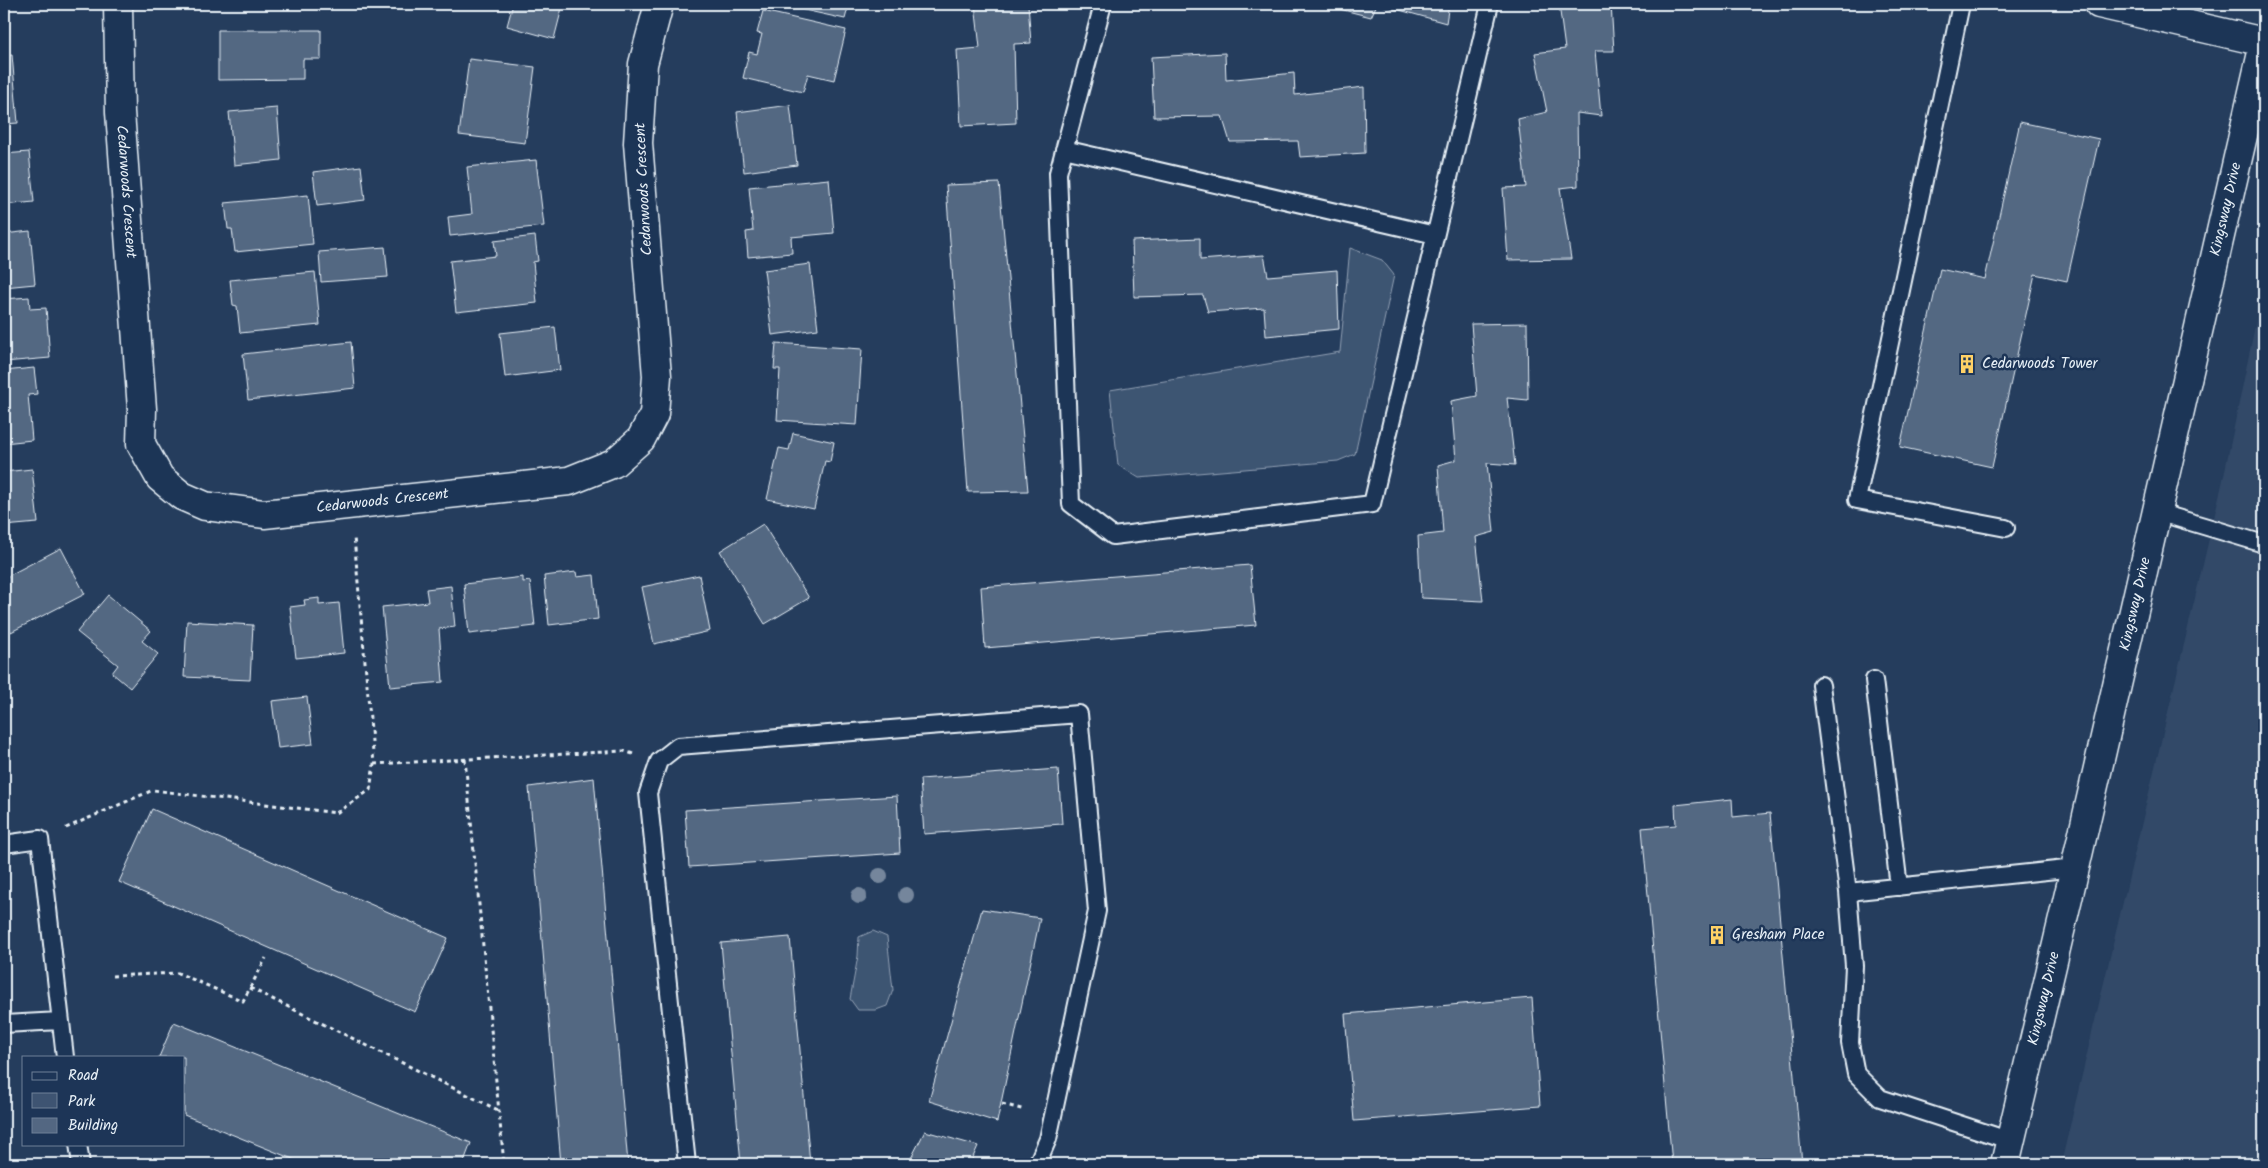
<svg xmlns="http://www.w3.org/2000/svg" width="2268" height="1168" viewBox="0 0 2268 1168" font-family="Kalam,sans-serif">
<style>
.built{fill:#334a68}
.green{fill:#3e5472;stroke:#93a2b5}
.building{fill:#536782;stroke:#e8f1f8}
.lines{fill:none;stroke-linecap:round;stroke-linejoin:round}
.service-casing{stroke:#e8f1f8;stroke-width:20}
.minor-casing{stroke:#e8f1f8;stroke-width:31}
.tertiary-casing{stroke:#e8f1f8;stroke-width:31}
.path{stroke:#e8f1f8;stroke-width:3;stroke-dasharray:4 4;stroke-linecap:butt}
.service{stroke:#1d3557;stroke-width:16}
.minor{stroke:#1d3557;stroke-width:28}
.tertiary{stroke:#1d3557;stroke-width:28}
.tree{fill:#74869c}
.labels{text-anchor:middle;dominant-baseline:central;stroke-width:5;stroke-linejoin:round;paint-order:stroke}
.street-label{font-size:15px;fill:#e8f1f8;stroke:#1d3557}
.poi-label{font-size:15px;fill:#e8f1f8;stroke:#1d3557;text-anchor:start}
</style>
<rect width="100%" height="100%" fill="#253d5d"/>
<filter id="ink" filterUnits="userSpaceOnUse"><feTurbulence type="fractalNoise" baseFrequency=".02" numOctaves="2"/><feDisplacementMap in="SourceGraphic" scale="10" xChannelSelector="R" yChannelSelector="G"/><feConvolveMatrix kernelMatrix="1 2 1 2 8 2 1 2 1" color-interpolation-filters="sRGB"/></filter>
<g filter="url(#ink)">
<path class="built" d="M2264 283V1164H2061L2223 480Z"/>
<path class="green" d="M1350 248 1382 260 1394 275 1355 454 1338 461 1139 478 1118 465 1110 390 1340 352Z
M873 931 887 937 893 990 887 1006 876 1010H858L850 999 858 956 859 937Z"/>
<path class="building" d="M513 4H563L554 39 507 26Z
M777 4H849L845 19Z
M975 4H1028L1031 43 1014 44 1016 123 961 126 957 50 980 48Z
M1320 4H1377L1371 17Z
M1378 4H1449L1446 23Z
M1559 4H1611L1614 51H1595L1601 116 1577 113 1578 186 1560 188 1571 259 1508 260 1503 188 1526 187 1518 119 1547 112 1535 53 1565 49Z
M763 11 846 30 834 80 808 74 803 92 743 78 749 52 757 54 762 34 757 33Z
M218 30H321V59H303V79L218 80Z
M1225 53 1226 80 1294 73 1295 95 1364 87 1365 153 1300 157 1298 141 1230 142 1222 116 1154 117 1151 57Z
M12 55 18 123 4 124V56Z
M469 59 535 67 525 143 459 135Z
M790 105 797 165 744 172 737 112Z
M277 108 281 160 234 165 229 112Z
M2020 122 2099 139 2067 281 2035 274 1992 467 1900 447 1940 269 1985 279Z
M29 152 34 202 4 205V154Z
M536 160 544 226 450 236 448 217 472 214 467 167Z
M361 166 365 200 317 206 313 172Z
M829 179 834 233 791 237 792 253 748 257 746 232 753 231 749 187Z
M999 183 1028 491 968 492 946 185Z
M308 195 313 244 235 252 232 229H228L225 203Z
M30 231 35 284 4 287V234Z
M535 236 538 261 533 262 537 303 456 312 450 261 496 256 494 241Z
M1200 238V260L1264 255 1268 276 1337 270 1339 329 1266 336 1264 308 1208 312 1203 295 1134 297 1132 241Z
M385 247 388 277 321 282 319 252Z
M810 264 818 329 772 335 764 270Z
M315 272 320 325 240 333 237 306 233 305 230 280Z
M29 297 30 309 46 308 50 358 4 362V299Z
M1527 323 1528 400 1507 398 1515 465 1487 463 1494 532 1476 537 1483 601 1421 598 1418 536 1443 533 1438 465 1456 460 1451 401 1477 396 1471 324Z
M555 327 560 370 505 377 500 333Z
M351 342 355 388 248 400 243 354Z
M776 343 862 349 857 425 777 420 780 369H774Z
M34 368 37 394 28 395 32 440 4 443V371Z
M793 433 834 442 830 462 825 461 814 509 767 499 779 448 789 450Z
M32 469 38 523 4 526V472Z
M763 524 809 598 765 624 720 551Z
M61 548 85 594 11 632 4 619V578Z
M1250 565 1256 625 985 648 981 587Z
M576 572 577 577 594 575 598 619 549 625 544 576Z
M699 575 710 631 654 644 642 587Z
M523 577V582L530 581 535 626 469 634 464 584Z
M451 586 455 627 439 629 443 682 390 687 382 607 428 602 426 589Z
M108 595 151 631 142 641 158 654 130 688 112 673 118 665 77 632Z
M319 598V605L339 603 344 653 296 658 290 607 305 605 304 600Z
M187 621 253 625 250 680 184 677Z
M307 697 313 744 278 748 272 701Z
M1058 769 1062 824 924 834 920 779Z
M594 778 628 1164H561L529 787Z
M897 796 900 853 689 867 685 810Z
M1732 799 1733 817 1770 813 1802 1164H1672L1642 828 1676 825 1675 805Z
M152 809 448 938 415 1012 119 882Z
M982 909 1040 918 997 1122 929 1101Z
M790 937 810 1164H741L721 943Z
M1532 998 1540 1106 1354 1121 1345 1014Z
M174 1022 471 1143 463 1164H305L184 1115V1057H159Z
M925 1131 978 1146 970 1164H908Z"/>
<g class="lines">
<g class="service-casing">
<path id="service" d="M1103 4 1058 173 1071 504 1113 536 1372 504 1490 4
M1961 4 1857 500 2006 528
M1064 149 1435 235
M2157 512 2264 544
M1874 680 1899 887
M1821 685 1848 892
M4 844 40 839 65 1057
M4 1024 60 1021
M2011 1141 1880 1098 1856 1074 1850 1043 1854 966 1848 892 2075 868
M78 1144 81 1164
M687 1164 648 793 659 761 678 746 1079 714 1097 911 1048 1139 1037 1164"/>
</g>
<g class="minor-casing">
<g id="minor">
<path id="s1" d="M118 4 120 112 142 409 141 444 160 478 182 496 205 506 264 514 569 481 614 463 641 439 654 414 657 376 638 143 643 64 659 4"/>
<path d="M2099 4 2264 42"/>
</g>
</g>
<g class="tertiary-casing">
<g id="tertiary">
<path id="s2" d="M2005 1164 2075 868 2264 44"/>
</g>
</g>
<path class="path" d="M465 759 504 1164
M374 764 624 751 633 754
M66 828 153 790 336 813 370 790 374 764 354 537
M112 976 178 973 243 1001 266 958
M250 988 498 1110
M1002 1104 1025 1110"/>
<use href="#service" class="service"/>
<use href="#minor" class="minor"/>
<use href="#tertiary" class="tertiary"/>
</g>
<g class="tree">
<circle cx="880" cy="876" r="8"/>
<circle cx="906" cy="895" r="8"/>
<circle cx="859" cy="896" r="8"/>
</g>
</g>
<defs>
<g id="building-bare" transform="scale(1.5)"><path d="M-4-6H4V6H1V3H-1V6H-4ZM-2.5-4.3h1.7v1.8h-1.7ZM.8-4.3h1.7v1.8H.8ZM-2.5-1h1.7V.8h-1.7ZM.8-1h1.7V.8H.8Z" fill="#ffd166" stroke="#1d3557" stroke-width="2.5" paint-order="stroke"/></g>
</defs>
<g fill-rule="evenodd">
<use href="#building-bare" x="1967" y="364"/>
<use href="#building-bare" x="1717" y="935"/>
</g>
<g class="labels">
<g class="street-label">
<text transform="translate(644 189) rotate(-93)">Cedarwoods Crescent</text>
<text stroke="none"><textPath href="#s1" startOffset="188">Cedarwoods Crescent</textPath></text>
<text stroke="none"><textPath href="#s2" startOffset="980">Kingsway Drive</textPath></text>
<text stroke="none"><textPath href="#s1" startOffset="712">Cedarwoods Crescent</textPath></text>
<text stroke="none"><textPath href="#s2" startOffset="575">Kingsway Drive</textPath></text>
<text stroke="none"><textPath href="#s2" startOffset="170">Kingsway Drive</textPath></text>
</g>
<g class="poi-label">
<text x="1982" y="364">Cedarwoods Tower</text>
<text x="1732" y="935">Gresham Place</text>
</g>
</g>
<rect width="2268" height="1168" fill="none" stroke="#1d3557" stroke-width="20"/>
<rect x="10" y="10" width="2248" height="1148" fill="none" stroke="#e8f1f8" stroke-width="2" filter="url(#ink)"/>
<rect x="22" y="1056" width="162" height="90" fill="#1d3557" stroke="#6e8097"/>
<rect x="32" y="1072" width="25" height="8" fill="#1d3557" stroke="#6e8097"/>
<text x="68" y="1080" font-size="15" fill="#e8f1f8">Road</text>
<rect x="32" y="1093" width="25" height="15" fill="#3e5472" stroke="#6e8097"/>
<text x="68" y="1106" font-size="15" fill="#e8f1f8">Park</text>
<rect x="32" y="1118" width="25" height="15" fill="#536782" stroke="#6e8097"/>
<text x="68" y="1130" font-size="15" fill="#e8f1f8">Building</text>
</svg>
